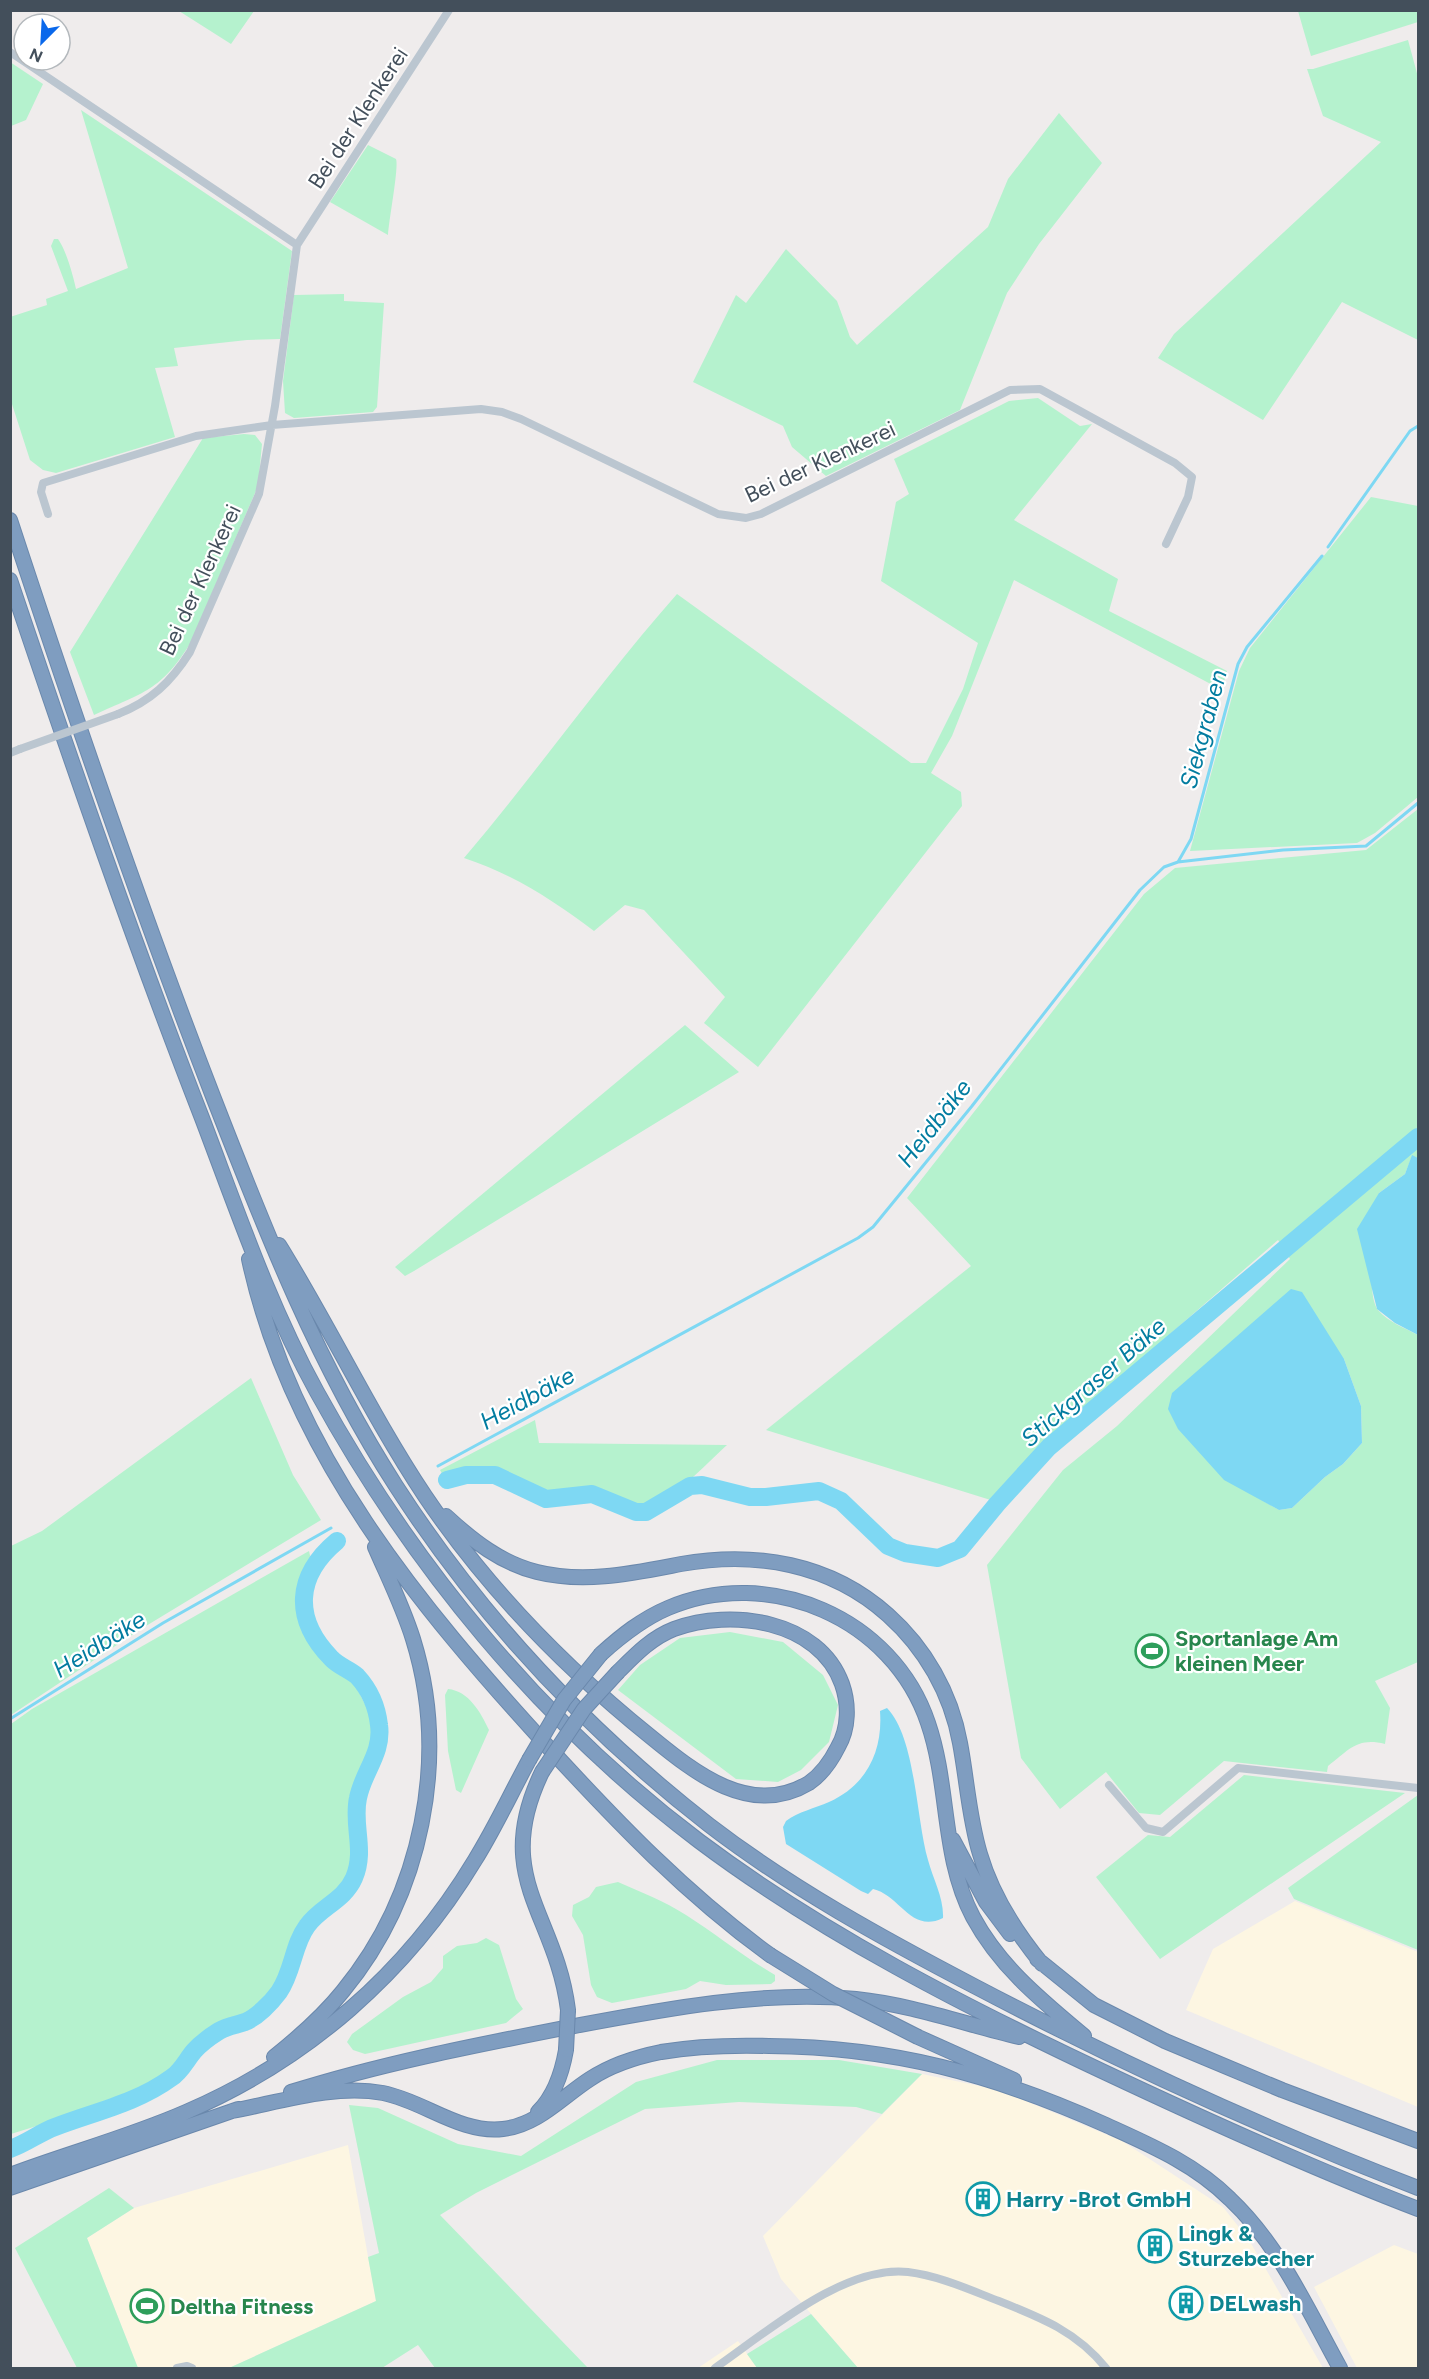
<svg xmlns="http://www.w3.org/2000/svg" width="1429" height="2379" viewBox="0 0 1429 2379" font-family="Figtree,sans-serif">
<style>
.commercial{fill:#fdf6e2}
.green{fill:#b5f2ce;fill-rule:evenodd}
.water{fill:#7ed8f3}
.lines{fill:none;stroke-linecap:round;stroke-linejoin:round}
.stream{stroke:#7ed8f3;stroke-width:3}
.river{stroke:#7ed8f3;stroke-width:18}
.motorway-casing{stroke:#6a88ac;stroke-width:16}
.minor{stroke:#bbc6d0;stroke-width:8}
.motorway{stroke:#7f9dc0;stroke-width:14}
.motorway-bridge-casing{stroke:#6a88ac;stroke-width:16;stroke-linecap:butt}
.minor-bridge{stroke:#bbc6d0;stroke-width:8}
.motorway-bridge{stroke:#7f9dc0;stroke-width:14}
.labels{text-anchor:middle;dominant-baseline:central;stroke-width:4.5;stroke-linejoin:round;paint-order:stroke}
.street-label{font-size:22px;fill:#434f5b;stroke:#fff}
.leisure-label{font-size:22px;font-weight:bold;fill:#27864d;stroke:#fff;text-anchor:start}
.culture-label{font-size:22px;font-weight:bold;fill:#0d838f;stroke:#fff;text-anchor:start}
.water-label{font-size:24px;font-style:italic;fill:#027ca0;stroke:#fff}
</style>
<rect width="100%" height="100%" fill="#efecec"/>
<path class="commercial" d="M1295 1901 1418 1952V2107L1186 2010 1213 1949Z
M922 2074 999 2090 1122 2141 1223 2207 1249 2240 1323 2368H858L781 2279 763 2236Z
M348 2145 376 2301 229 2368H138L87 2238 134 2208Z
M1394 2245 1418 2254V2368H1357L1314 2287Z
M738 2341 757 2368H698Z"/>
<path class="green" d="M179 11H254L231 44Z
M1298 11H1418V22L1311 56Z
M1408 40 1418 77V340L1342 302 1263 420 1158 358 1174 334 1381 142 1323 116 1307 69H1313Z
M10 62 43 84 26 120 11 126Z
M81 110 292 251 280 339 247 340 174 348 178 366 155 368 175 437 56 473 43 470 30 460 11 401 10 317 47 305 46 299 68 291 51 246 54 239H58C66 250 73 275 76 289L128 268Z
M1059 113 1102 163 1039 244 1007 293 960 410 826 476 792 447 783 426 693 382 736 295 746 303 786 249 837 301 850 337 857 345 988 227 1008 179Z
M368 145 396 159C399 167 389 219 388 235L330 202Z
M344 294V301L384 303 377 407 373 412 294 418 285 413 283 381 294 295Z
M1038 398 1080 426 1092 424 1014 520 1118 579 1109 611 1227 671 1222 690 1014 580 952 736 931 773 961 792 962 806 758 1067 704 1023 725 997 644 910 625 905 594 931C554 901 513 874 464 858 537 772 602 679 677 594L911 763H926L963 689 978 643 881 581 896 502 909 494 894 459 1009 401Z
M244 434 255 435 262 444 258 486 191 642C161 691 144 692 94 715L70 652 203 438Z
M1371 497 1418 506V797L1375 833 1357 843 1190 851 1239 671 1250 648Z
M1418 809V1158L1412 1156 1405 1174 1379 1193C1377 1217 1364 1292 1378 1310 1388 1322 1405 1328 1418 1335V1662L1375 1681 1390 1708 1385 1744C1357 1737 1349 1750 1328 1766L1327 1772 1224 1761 1160 1815 1139 1813 1106 1772 1060 1809 1021 1758 987 1565 1063 1470 1117 1426 1290 1259 1278 1240 1038 1449 997 1502 766 1430 971 1266 907 1198 1144 894 1175 868 1366 850ZM1344 1359 1361 1406 1362 1443 1343 1464 1325 1477 1292 1508 1279 1510 1258 1498Z
M685 1025 739 1072 414 1271 405 1276 395 1267Z
M251 1378 293 1475 321 1520 141 1629 11 1715V1546L42 1531Z
M535 1420 539 1443 727 1445C706 1464 670 1504 642 1507 626 1509 613 1496 599 1492 581 1488 566 1494 548 1493 535 1492 523 1481 512 1474 494 1465 462 1469 444 1477L440 1470Z
M309 1551 311 1560 296 1608 302 1632 315 1647 351 1677 369 1712 373 1735 370 1757 354 1795 356 1862 345 1888 303 1925 276 1990 249 2018 211 2028 176 2068 152 2090 11 2134V1724L32 1709Z
M730 1632 783 1642 823 1675 838 1705 829 1742 801 1770 778 1782 736 1779 618 1690 640 1665 680 1638Z
M448 1689C469 1691 481 1713 489 1730L461 1793 456 1790 448 1751 445 1695Z
M1244 1775 1405 1793 1160 1959 1096 1877 1148 1835 1170 1837Z
M1418 1795V1950L1294 1899 1288 1888Z
M618 1882C641 1892 664 1901 686 1915 716 1934 744 1957 775 1975V1981L771 1984 726 1985 700 1981 686 1989 612 2003 597 1997 591 1985 583 1935 572 1916 573 1905 589 1897 596 1887Z
M486 1938 499 1945 516 1999 523 2009 506 2023 365 2054 353 2050 347 2042 352 2034 403 1997 431 1982 443 1968V1956L457 1946 477 1943Z
M717 2060H839L922 2074 882 2114 856 2107 739 2102 645 2109 476 2193 440 2215 588 2368H435L418 2345 382 2368H229L376 2301 368 2257 379 2253 349 2105 378 2108 458 2144 521 2156 636 2082Z
M109 2188 134 2208 87 2238 138 2368H77L15 2248Z
M811 2314 858 2368H757L747 2354Z"/>
<path class="water" d="M1412 1155 1418 1158V1335L1395 1323 1377 1309 1357 1229 1379 1193 1405 1174Z
M1291 1289 1302 1292 1344 1359 1361 1406 1362 1443 1343 1464 1325 1477 1292 1508 1279 1510 1224 1480 1178 1429 1168 1409 1172 1393Z
M887 1708C916 1738 916 1819 928 1860 933 1879 944 1898 943 1918 911 1934 900 1895 873 1889L868 1894 861 1891 786 1844 783 1827 786 1821C798 1812 815 1808 829 1802 867 1785 883 1751 880 1711Z"/>
<g class="lines">
<path class="stream" d="M1328 547 1410 431 1418 426
M1178 862 1191 839 1238 664 1247 647 1322 556
M438 1466 858 1238 873 1227 972 1106 1140 890 1164 867 1178 862 1283 850 1366 846 1418 803
M10 1719 163 1623 331 1528"/>
<path class="river" d="M447 1480 466 1475H495L546 1499 592 1494 636 1512H646L690 1486 702 1485 750 1497H766L819 1491 841 1501 888 1546 905 1553 938 1558 960 1549 997 1504 1049 1447 1418 1137
M10 2149C27 2143 39 2133 55 2127 94 2112 137 2103 171 2078 181 2072 187 2059 194 2051 201 2043 211 2036 219 2031 227 2026 237 2025 245 2022 257 2017 271 2003 279 1992 293 1972 293 1945 307 1926 320 1907 344 1901 354 1878 366 1850 352 1825 358 1798 363 1772 383 1753 379 1725 377 1707 369 1689 357 1676 349 1669 338 1666 331 1658 293 1619 295 1576 337 1541"/>
<g class="motorway-casing">
<path id="motorway" d="M10 520C74 715 140 908 214 1099 266 1233 318 1365 396 1486 480 1616 587 1730 709 1825 791 1888 884 1939 976 1987 1119 2062 1267 2130 1418 2188
M10 580C71 761 133 941 202 1118 237 1210 269 1305 317 1392 412 1565 540 1721 699 1841 823 1934 964 2006 1104 2072 1208 2121 1311 2168 1418 2209
M279 1245C330 1327 371 1415 425 1496 487 1588 564 1667 651 1737 695 1773 751 1818 809 1783 822 1774 831 1761 838 1747 849 1728 849 1704 842 1684 819 1620 731 1608 674 1629 651 1638 635 1655 618 1672
M249 1259C290 1451 419 1606 549 1748 619 1824 686 1894 770 1955
M446 1516C473 1541 501 1563 537 1572 585 1584 634 1573 681 1564 755 1551 830 1563 888 1615 925 1648 951 1693 960 1743 967 1780 969 1818 980 1854 992 1895 1015 1931 1042 1964
M601 1654C621 1636 642 1619 668 1608 769 1565 893 1618 928 1723 950 1787 941 1856 973 1917 1000 1967 1041 2000 1084 2036
M542 1772C491 1878 556 1913 568 2010
M953 1840 986 1902 1010 1934
M1037 1959 1094 2005 1165 2041 1282 2090 1418 2141
M918 2037 1014 2080
M274 2057C299 2037 323 2016 343 1991 422 1895 450 1758 413 1639 403 1607 388 1577 375 1547
M291 2092C380 2064 472 2046 564 2028 659 2010 760 1990 856 1999 913 2005 964 2024 1019 2037
M232 2111C280 2102 334 2084 383 2093 424 2101 460 2134 503 2129 538 2125 562 2097 590 2079 611 2065 636 2057 661 2052 696 2046 733 2045 769 2046 893 2047 992 2074 1106 2125 1150 2145 1195 2164 1230 2199 1279 2245 1308 2310 1340 2368
M538 2112C555 2095 562 2073 566 2050
M10 2175C68 2153 129 2137 186 2112 307 2060 407 1973 475 1860 495 1828 511 1793 529 1760
M10 2188 238 2109"/>
</g>
<path class="minor" d="M10 52 297 245
M48 514 41 492 43 483 196 436 272 425 481 409 502 412 521 419 718 514 746 518 761 514 1010 390 1040 389 1175 463 1192 477 1188 497 1166 544
M118 714C151 701 171 682 190 652L259 494 275 406 297 245 449 10
M10 753 20 749
M1109 1785 1146 1828 1163 1832 1238 1768 1418 1788
M177 2368 187 2366 192 2368
M715 2368C766 2333 843 2265 908 2272 940 2276 970 2290 999 2301 1042 2318 1077 2332 1106 2368"/>
<use href="#motorway" class="motorway"/>
<g class="motorway-bridge-casing">
<path id="motorway-bridge" d="M529 1760 564 1700 601 1654
M542 1772 584 1709 618 1672
M770 1955 833 1994 918 2037
M566 2050 568 2010"/>
</g>
<path class="minor-bridge" d="M20 749 118 714"/>
<use href="#motorway-bridge" class="motorway-bridge"/>
</g>
<defs>
<g id="stadium-ring" transform="scale(1.725)"><circle r="9.5" fill="#fff" stroke="#2e9e5b" stroke-width="1.5"/><path d="M0-5a6.5 5 0 1 0 0 10a6.5 5 0 1 0 0-10ZM-3.5-1.8h7v3.6h-7Z" fill="#2e9e5b"/></g>
<g id="building-ring" transform="scale(1.725)"><circle r="9.5" fill="#fff" stroke="#0f9aa8" stroke-width="1.5"/><path d="M-4-6H4V6H1V3H-1V6H-4ZM-2.5-4.3h1.7v1.8h-1.7ZM.8-4.3h1.7v1.8H.8ZM-2.5-1h1.7V.8h-1.7ZM.8-1h1.7V.8H.8Z" fill="#0f9aa8"/></g>
</defs>
<g fill-rule="evenodd">
<use href="#stadium-ring" x="1152" y="1651"/>
<use href="#building-ring" x="983" y="2199"/>
<use href="#building-ring" x="1155" y="2246"/>
<use href="#building-ring" x="1186" y="2303"/>
<use href="#stadium-ring" x="147" y="2306"/>
</g>
<g class="labels">
<g class="street-label">
<text transform="translate(358 118) rotate(-57)">Bei der Klenkerei</text>
<text transform="translate(820 462) rotate(-25)">Bei der Klenkerei</text>
<text transform="translate(200 580) rotate(-65)">Bei der Klenkerei</text>
</g>
<g class="leisure-label">
<text x="1175" y="1638">Sportanlage Am<tspan x="1175" dy="25">kleinen Meer</tspan></text>
<text x="170" y="2306">Deltha Fitness</text>
</g>
<g class="culture-label">
<text x="1006" y="2199">Harry -Brot GmbH</text>
<text x="1178" y="2233">Lingk &amp;<tspan x="1178" dy="25">Sturzebecher</tspan></text>
<text x="1209" y="2303">DELwash</text>
</g>
<g class="water-label">
<text transform="translate(1203 729) rotate(-75)">Siekgraben</text>
<text transform="translate(934 1123) rotate(-52)">Heidbäke</text>
<text transform="translate(1093 1382) rotate(-41)">Stickgraser Bäke</text>
<text transform="translate(527 1398) rotate(-29)">Heidbäke</text>
<text transform="translate(99 1644) rotate(-32)">Heidbäke</text>
</g>
</g>
<rect width="1429" height="2379" fill="none" stroke="#434f5b" stroke-width="24"/>
<g transform="translate(42 42) rotate(204)"><circle r="28" fill="#ffffff" stroke="#b4b9bd" stroke-width="1.5"/>
<path d="M0-4.5L10 22L0 15L-10 22Z" fill="#0a68eb"/>
<text y="-9" font-size="16" font-weight="bold" text-anchor="middle" fill="#434f5b">N</text>
</g>
</svg>
